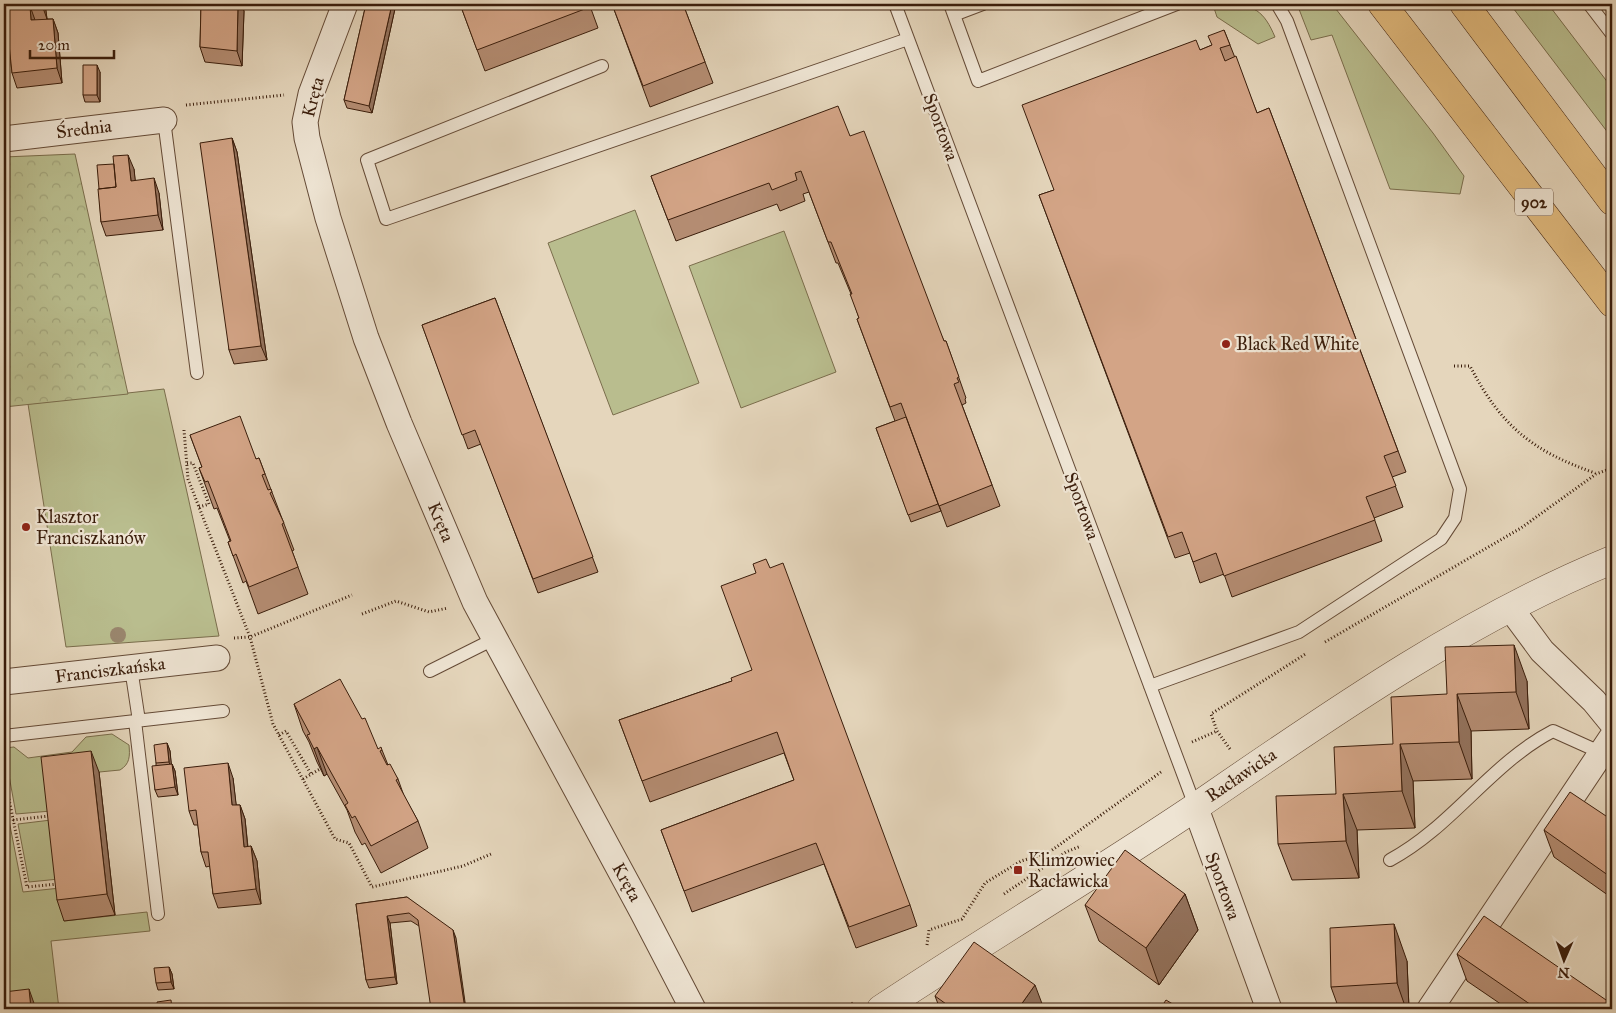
<svg xmlns="http://www.w3.org/2000/svg" width="1616" height="1013" viewBox="0 0 1616 1013" font-family="'IM FELL Great Primer',serif">
<style>
.green{fill:#b9bd8e;stroke:#7a6d4c}
.forest{fill:url(#forest-crowns);stroke:#7a6d4c}
.lines{fill:none;stroke-linecap:round;stroke-linejoin:round}
.service-casing{stroke:#654b37;stroke-width:14}
.minor-casing{stroke:#654b37;stroke-width:27}
.tertiary-casing{stroke:#654b37;stroke-width:29}
.primary-casing{stroke:#3a1d0b;stroke-width:29}
.path{stroke:#3a1d0b;stroke-width:3;stroke-dasharray:1 2.5;stroke-linecap:butt}
.service{stroke:#eee4d3;stroke-width:12}
.minor{stroke:#eee4d3;stroke-width:25}
.tertiary{stroke:#eee4d3;stroke-width:28}
.primary{stroke:#e2bb7e;stroke-width:28}
.tree{fill:#99866d}
.wall{fill:#b58d73;stroke:#3a1d0b}
.shaded-wall{fill:#94735e;stroke:#3a1d0b}
.building{fill:#d3a486;stroke:#3a1d0b}
.poi-dot{fill:#8f2418;stroke:#eee4d3;stroke-width:2}
.labels{text-anchor:middle;dominant-baseline:central;stroke-width:4.5;stroke-linejoin:round;paint-order:stroke}
.shield{fill:#eee4d3;stroke:#705947;stroke-width:1}
.shield-label{font-size:16px;font-weight:bold;fill:#3a1d0b}
.street-label{font-size:18px;fill:#3a1d0b;stroke:#eee4d3}
.poi-label{font-size:18px;fill:#3a1d0b;stroke:#eee4d3;text-anchor:start}
</style>
<defs>
<pattern id="forest-crowns" width="20" height="18" patternUnits="userSpaceOnUse" patternTransform="scale(1.25)"><rect width="20" height="18" fill="#b9bd8e"/><path d="M2 6a3 3 0 1 1 6 0M12 15a3 3 0 1 1 6 0" fill="none" stroke="#a0a279"/></pattern>
</defs>
<rect width="100%" height="100%" fill="#e5d6bc"/>
<filter id="stains"><feTurbulence type="fractalNoise" baseFrequency=".004" numOctaves="4"/><feColorMatrix values="0 0 0 0 .2 0 0 0 0 .09 0 0 0 0 .02 0 0 0 .5 -.17"/></filter>
<radialGradient id="worn" r=".72"><stop offset=".6" stop-color="#630" stop-opacity="0"/><stop offset="1" stop-color="#630" stop-opacity=".3"/></radialGradient>
<path class="green" d="M1225 4C1254 4 1264 11 1275 37L1258 44 1217 17 1214 8Z
M1297 4H1332L1433 133 1464 176 1460 194 1390 189 1332 35 1311 40Z
M1510 4H1548L1612 88V138Z
M635 210 699 383 613 415 548 243Z
M784 231 836 372 741 408 689 266Z
M164 389 219 636 66 647 28 404Z
M112 734 129 745C130 756 130 764 120 770L48 777 51 811 16 814 4 748 14 747 28 758 72 752 86 737Z
M4 795 23 892 60 888 64 921 147 912 150 931 51 941 59 1009H4Z
M51 820 59 879 29 882 18 824Z"/>
<path class="forest" d="M75 154 128 394 4 407V157Z"/>
<g class="lines">
<g class="service-casing">
<path id="service" d="M895 4 1195 806
M950 4 978 81 1177 4
M1589 4 1612 34
M954 15 983 4
M602 66 367 160 386 219 908 39
M164 120 197 373
M131 668 139 721
M430 671 494 639
M1150 686 1299 632 1441 539 1455 518 1460 489 1287 21 1277 4
M135 721 158 914
M4 736 223 711
M1390 860C1452 827 1491 763 1553 731L1602 753"/>
</g>
<g class="minor-casing">
<path id="minor" d="M345 4 311 94 305 122 307 138 328 218 366 338 399 423 475 602 642 911 693 1009
M4 139 164 120
M1511 609 1542 651 1594 701 1612 723
M4 682 217 658
M1195 806 1269 1009
M1430 1009 1612 737"/>
</g>
<g class="tertiary-casing">
<path id="tertiary" d="M881 1009C985 940 1093 876 1197 806 1328 716 1465 620 1612 560"/>
</g>
<g class="primary-casing">
<path id="primary" d="M1382 4 1612 303
M1464 4 1612 201"/>
</g>
<path class="path" d="M186 105 284 95
M1454 366H1470C1501 426 1532 451 1595 473
M184 430 188 479 250 637 273 724 335 839 349 843 372 887 463 866 491 854
M187 463H193L209 504 199 507
M362 614 396 601 429 612 448 608
M234 638 250 637 352 595
M1325 642 1521 528 1596 474 1612 468
M279 735 286 731 311 774
M1192 742 1217 731
M1230 749 1217 731 1211 714 1307 653
M4 775 27 887 58 884
M303 779 320 769
M13 820 49 816
M1004 894 1066 852 1081 846
M927 945 929 930 962 919 985 883 1021 861 1048 853 1161 772
M843 1009 853 1003"/>
<use href="#service" class="service"/>
<use href="#minor" class="minor"/>
<use href="#tertiary" class="tertiary"/>
<use href="#primary" class="primary"/>
</g>
<circle class="tree" cx="118" cy="635" r="8"/>
<path class="wall" d="M4 4H45L47 19H53L58 33 62 83 17 88 12 73 8 34 4 25Z
M52 4H74L53 5Z
M201 4H241L244 11 242 66 205 62 200 47Z
M366 4H396L372 113 347 108 344 100Z
M460 4H597L590 6 598 28 485 71Z
M612 4H683L713 83 650 107Z
M1224 30 1257 113 1269 108 1406 472 1392 477 1403 507 1374 518 1382 541 1232 597 1224 574 1200 583 1190 553 1175 558 1039 195 1054 190 1200 50 1212 45Z
M100 72V102H85L83 95Z
M850 136 944 341H946L966 398 965 399 966 403 962 405 1000 506 947 527 923 463 941 511 911 522 876 428 895 421 857 319 859 318 851 294 838 263H836L809 192 803 194 805 201 780 211 777 204 676 241 651 176Z
M232 138 237 152 267 360 234 364 229 350Z
M134 169 135 181 159 193 163 230 106 236 101 222 99 189Z
M495 298 598 572 538 593 481 444 468 449 422 325Z
M190 435 256 459 259 458 294 550 292 551 308 594 258 614 246 581 243 583 238 569 228 542 230 541 217 508 214 509 199 468 202 467Z
M752 670 910 905 917 926 856 948 824 864 692 912 661 830 794 780 784 753 650 802 619 720 732 681Z
M1527 681 1529 729 1471 731 1472 779 1413 781 1415 828 1357 830 1359 878 1292 880 1278 844 1393 744 1447 694Z
M294 704 378 749 382 750 388 765 398 779 404 796 418 821 428 848 381 873 365 843 362 845 355 832 347 810 327 774 324 776 317 762 309 742 303 731Z
M167 743 170 751 171 764H172L175 771 178 795 158 797 155 790 156 765V763Z
M99 772 115 915 64 921 57 900Z
M233 778 236 805H240L245 819 248 847 251 846 257 861 261 904 218 908 213 894 210 866 206 867 201 852 198 825H194L189 811Z
M1612 820V898L1554 857 1544 830Z
M1185 894 1198 930 1159 985 1099 941 1085 905Z
M407 897 456 938 419 926 411 921 390 923 397 984 369 988 366 980 356 904Z
M1457 954 1612 1009H1508L1467 981Z
M1407 961 1409 1009H1339L1331 987Z
M169 967 172 974 174 989 158 990 156 983Z
M935 996 1044 1009H940Z"/>
<path class="shaded-wall" d="M42 4H45L47 19 42 5Z
M238 4H241L244 11 242 66 237 51Z
M392 4H396L372 113 369 106Z
M30 6 35 20H31Z
M53 19 58 33 62 83 57 68Z
M97 65 100 72V102L97 95Z
M232 138 237 152 267 360 261 346Z
M128 155 134 169 137 196 131 181Z
M154 178 159 193 163 230 158 215Z
M1514 645 1527 681 1529 729 1516 692Z
M1457 694 1471 731 1472 779 1459 742Z
M167 743 170 751 172 770 169 762Z
M1400 744 1413 781 1415 828 1402 791Z
M317 747 327 774 324 776 314 749Z
M91 751 99 772 115 915 107 894Z
M228 763 233 778 238 820 232 805Z
M172 764 175 771 178 795 175 787Z
M1343 794 1357 830 1359 878 1346 841Z
M240 805 245 819 249 861 244 847Z
M251 846 257 861 261 904 256 889Z
M1185 894 1198 930 1159 985 1146 948Z
M387 916 390 923 397 984 395 977Z
M1394 924 1407 961 1409 1009H1406L1397 983Z
M453 930 456 938 466 1009H465Z
M169 967 172 974 174 989 171 982Z
M1035 985 1044 1009H1018Z
M29 989 36 1009H31Z
M1609 1002 1612 1009H1604Z"/>
<path class="building" d="M4 4H42V5L30 6 31 20 53 19 57 68 12 73 7 25H4Z
M201 4H238L237 51 200 47Z
M366 4H392L369 106 344 100Z
M460 4H589L590 7 477 50Z
M612 4H683L705 62 643 86Z
M1224 30 1230 45 1220 48 1225 61 1236 56 1257 113 1269 108 1398 451 1384 456 1396 486 1366 497 1375 520 1224 576 1216 553 1193 562 1182 532 1168 537 1039 195 1054 190 1022 105 1196 40 1200 50 1212 45 1208 36Z
M83 65H97V95H83Z
M838 106 850 136 864 131 944 341H946L959 377 957 378 959 382 954 384 992 485 939 506 901 403 890 407 857 319 859 318 850 294H852L831 242H828L801 171 795 173 797 180 772 190 769 183 668 220 651 176Z
M232 138 261 346 229 350 200 143Z
M128 155 131 181 154 178 158 215 101 222 98 189 116 187 113 156Z
M114 164 116 187 99 189 97 165Z
M495 298 593 557 533 579 475 430 462 435 422 325Z
M240 416 256 459 259 458 265 474 262 475 268 490 271 489 272 492 270 493 284 523 282 524 298 567 249 587 236 554 233 556 228 542 231 541 208 481 205 482 199 468 202 467 190 435Z
M906 417 938 504 908 515 876 428Z
M766 559 770 568 783 563 910 905 849 927 816 843 684 891 661 830 794 780 777 732 642 781 619 720 732 681 731 678 752 670 721 586 756 573 753 564Z
M1514 645 1516 692 1457 694 1459 742 1400 744 1402 791 1343 794 1346 841 1278 844 1276 796 1336 794 1334 747 1393 744 1391 697 1447 694 1445 647Z
M340 679 362 719 365 718 378 749 381 747 382 750 380 751 387 765 390 764 398 779 396 780 418 821 371 846 355 816 352 818 345 805 348 803 317 747 314 749 307 735 310 734 294 704Z
M167 743 169 762 156 763 154 745Z
M91 751 107 894 57 900 41 757Z
M228 763 232 805H240L244 847 251 846 256 889 213 894 208 852H201L196 810 189 811 184 768Z
M172 764 175 787 155 790 152 766Z
M1570 792 1612 820V878L1544 830Z
M1125 850 1185 894 1146 948 1085 905Z
M407 897 453 930 465 1009H431L418 920 409 913 387 916 395 977 366 980 356 904Z
M1484 916 1609 1002 1604 1009H1537L1457 954Z
M1394 924 1397 983 1331 987 1330 928Z
M974 942 1035 985 1018 1009H953L935 996Z
M169 967 171 982 156 983 154 968Z
M29 989 31 1009H4V992Z
M171 1000 172 1009H158L157 1002Z
M1166 1000 1181 1009H1160Z"/>
<g class="poi-dot">
<circle cx="1226" cy="344" r="5"/>
<circle cx="26" cy="527" r="5"/>
<rect x="1013" y="865" width="10" height="10" rx="2.5"/>
</g>
<g class="labels">
<rect class="shield" x="1515" y="188.5" width="38" height="27" rx="4"/>
<g class="shield-label">
<text x="1534" y="202">902</text>
</g>
<g class="street-label">
<text transform="translate(313 97) rotate(-75)">Kręta</text>
<text transform="translate(941 127) rotate(70)">Sportowa</text>
<text transform="translate(84 129) rotate(-7)">Średnia</text>
<text transform="translate(1082 506) rotate(70)">Sportowa</text>
<text transform="translate(441 522) rotate(67)">Kręta</text>
<text transform="translate(110 670) rotate(-7)">Franciszkańska</text>
<text transform="translate(1241 775) rotate(-34)">Racławicka</text>
<text transform="translate(627 882) rotate(61)">Kręta</text>
<text transform="translate(1223 886) rotate(70)">Sportowa</text>
</g>
<g class="poi-label">
<text x="1236" y="344">Black Red White</text>
<text x="36" y="517">Klasztor<tspan x="36" dy="21">Franciszkanów</tspan></text>
<text x="1028" y="860">Klimzowiec<tspan x="1028" dy="21">Racławicka</tspan></text>
</g>
</g>
<rect width="1616" height="1013" fill="none" stroke="#e5d6bc" stroke-width="20"/>
<rect x="5" y="5" width="1606" height="1003" fill="none" stroke="#3a1d0b" stroke-width="2.5"/>
<rect x="10" y="10" width="1596" height="993" fill="none" stroke="#3a1d0b"/>
<g transform="translate(1564 960) rotate(182)" stroke="#eee4d3" stroke-width="4" paint-order="stroke">
<path d="M0-4L9 19L0 12L-9 19Z" fill="#3a1d0b"/>
<text y="-8" font-size="14" font-weight="bold" text-anchor="middle" fill="#3a1d0b">N</text>
</g>
<path d="M30 50v8h84v-8" fill="none" stroke="#3a1d0b" stroke-width="2.5"/>
<text x="38" y="50" font-size="15" fill="#3a1d0b" stroke="#eee4d3" stroke-width="4" paint-order="stroke">20 m</text>
<rect width="100%" height="100%" filter="url(#stains)"/>
<rect width="100%" height="100%" fill="url(#worn)"/>
</svg>
